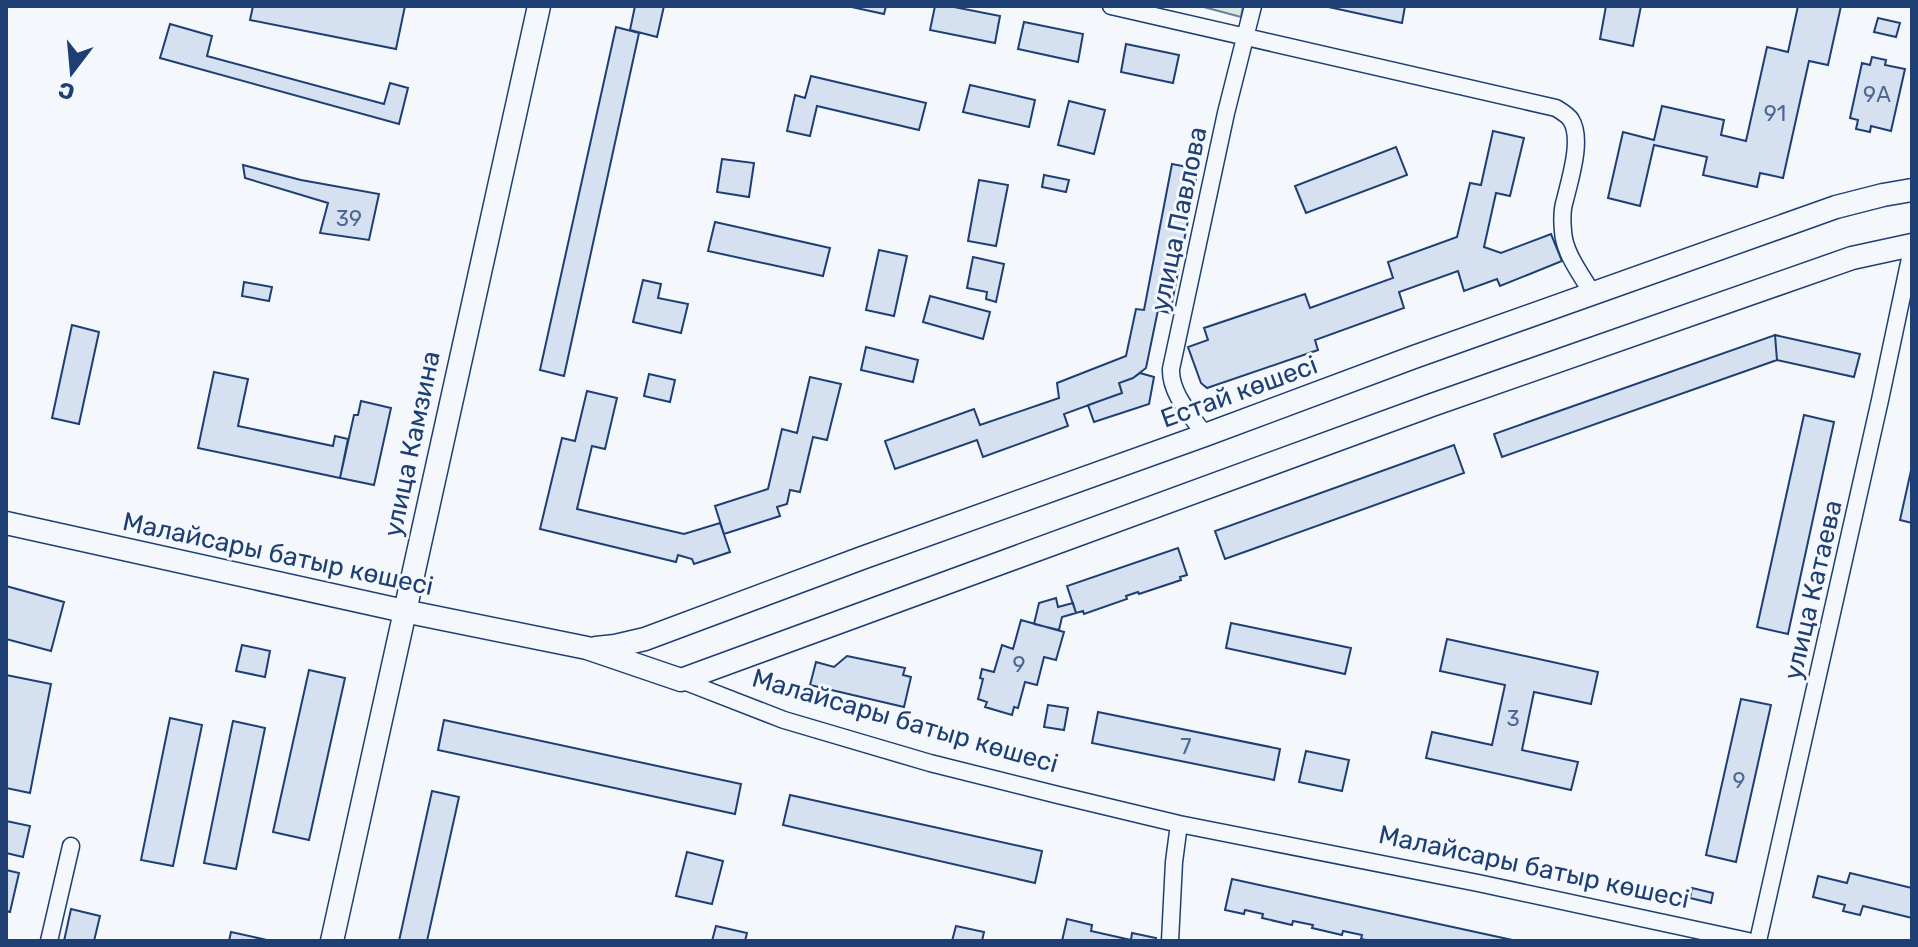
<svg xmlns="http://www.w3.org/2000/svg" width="1918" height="947" viewBox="0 0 1918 947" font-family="Rubik,sans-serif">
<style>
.green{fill:#d7e8df;stroke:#687fa3;stroke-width:2}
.building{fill:#d5e0f0;stroke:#1d3f73;stroke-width:2}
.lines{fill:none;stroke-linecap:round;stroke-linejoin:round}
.minor-casing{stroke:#1d3f73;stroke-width:19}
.major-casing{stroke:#1d3f73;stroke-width:25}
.minor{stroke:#f4f7fb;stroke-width:16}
.major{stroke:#f4f7fb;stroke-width:22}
.labels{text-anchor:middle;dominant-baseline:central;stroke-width:6;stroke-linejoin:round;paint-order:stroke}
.number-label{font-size:22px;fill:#4b6792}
.street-label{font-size:26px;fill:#1d3f73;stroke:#f4f7fb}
</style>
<rect width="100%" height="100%" fill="#f4f7fb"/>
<path class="green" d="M1200 6H1243L1241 17Z"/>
<path class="building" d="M253 6H405L396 49 250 20Z
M635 6H664L657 37 630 30Z
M847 6H886L884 14Z
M935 6H949L1000 16 995 43 930 30Z
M1324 6H1405L1402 23Z
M1606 6H1641L1633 46 1600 39Z
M1798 6H1841L1828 65 1809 61 1783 178 1760 173 1757 187 1703 175 1707 157 1654 145 1640 206 1608 198 1623 132 1654 140 1662 106 1724 120 1721 135 1746 141 1767 47 1788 52Z
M1878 18 1900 23 1896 37 1874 32Z
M1024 22 1083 34 1078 62 1018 49Z
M170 24 212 36 207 56 384 104 390 83 408 88 399 124 160 58Z
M616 27 639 33 564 376 540 370Z
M1126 44 1179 55 1173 83 1121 72Z
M1872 57 1886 60 1885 65 1905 69 1891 131 1871 126 1870 132 1856 129 1858 120 1850 118 1862 63 1870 65Z
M811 76 926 103 919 130 817 106 810 136 787 131 795 95 805 98Z
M970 85 1035 100 1029 127 963 112Z
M1069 101 1105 110 1094 154 1058 145Z
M1493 131 1524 138 1510 196 1496 193 1484 247 1501 253 1551 234 1562 261 1500 286 1497 279 1464 291 1458 271 1399 292 1404 308 1315 340 1318 350 1207 388 1201 383 1188 347 1208 340 1204 328 1305 294 1310 308 1393 278 1388 262 1457 237 1470 183 1481 185Z
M1396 147 1407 175 1306 213 1295 186Z
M722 159 754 163 749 197 717 192Z
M1172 164 1198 169 1170 313 1158 310 1146 368 1133 378 1119 383 1122 393 1064 414 1068 426 983 457 977 440 895 469 885 441 974 409 980 425 1059 398 1057 383 1126 356 1136 309 1144 310Z
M243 165 301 180 379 194 369 240 320 233 328 203 245 178Z
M1044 175 1069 180 1066 192 1042 187Z
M979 180 1008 185 996 246 968 241Z
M715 222 830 248 823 276 708 251Z
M879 250 907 256 894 316 866 310Z
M973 257 1004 264 996 302 986 299 987 292 967 288Z
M643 280 661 284 658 298 688 304 681 333 633 322Z
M244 282 272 287 269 301 242 296Z
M930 296 990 312 983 339 923 322Z
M72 325 99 332 79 424 52 418Z
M1775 335 1777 360 1502 457 1494 434Z
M1775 335 1860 354 1854 377 1777 360Z
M866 347 918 360 913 382 861 370Z
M214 372 248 379 238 426 333 446 335 436 348 439 340 478 198 448Z
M1140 373 1154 377 1149 404 1094 422 1088 405 1122 393 1119 383 1133 378Z
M649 374 675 380 670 402 644 396Z
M810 377 841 384 827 440 813 437 800 492 790 490 787 504 777 507 780 516 724 534 715 506 768 489 782 429 797 433Z
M587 391 617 398 605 449 592 446 577 509 684 534 720 523 730 552 694 564 692 559 678 555 676 562 540 529 562 438 575 441Z
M361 401 391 408 374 485 340 478 354 415H358Z
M1804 415 1834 422 1788 634 1757 627Z
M1454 445 1464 473 1225 559 1215 531Z
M1912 466V523L1900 520Z
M1178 548 1187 575 1180 577 1181 580 1139 594 1138 592 1126 596 1127 599 1084 614 1083 611 1076 613 1067 586Z
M6 586 64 602 51 651 6 639Z
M1056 598 1058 607 1073 603 1076 613 1062 617 1059 630 1034 624 1039 603Z
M1021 620 1064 632 1056 660 1044 657 1037 685 1025 682 1018 708 1014 707 1012 715 985 707 987 702 978 699 983 679 980 678 982 669 994 672 1002 645 1013 649Z
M1231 623 1351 648 1345 674 1226 648Z
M1447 639 1598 672 1591 704 1534 692 1522 750 1578 762 1571 790 1426 758 1432 732 1492 745 1505 685 1440 671Z
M242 645 270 651 265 677 236 671Z
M847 656 905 668 903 675 911 677 904 707 810 685 816 662 834 667Z
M309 670 345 678 309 840 273 832Z
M6 675 51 684 30 793 6 788Z
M1741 699 1771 705 1736 862 1706 855Z
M1048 705 1068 708 1064 730 1044 727Z
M1098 712 1280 749 1274 780 1092 743Z
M170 718 202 725 173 866 141 860Z
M444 720 741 784 735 814 438 750Z
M233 721 265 728 236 869 204 863Z
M1306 751 1349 760 1342 791 1299 782Z
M432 791 459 797 427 941H399Z
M790 795 1042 851 1035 883 783 825Z
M6 821 30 826 23 857 6 853Z
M687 852 723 861 712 904 676 896Z
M6 870 19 873 10 912 6 911Z
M1850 873 1912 888V918L1863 906 1860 915 1843 911 1845 905 1813 897 1818 876 1847 883Z
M1232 879 1517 941H1371L1361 939 1362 935 1343 931 1342 935 1312 928 1313 925 1293 921 1292 925 1262 918 1263 914 1245 910 1244 914 1225 910Z
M1692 888 1713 893 1711 903 1690 898Z
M71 909 100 916 94 941H64Z
M1067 919 1092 925 1091 931 1131 940 1132 933 1156 938V941H1062Z
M716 926 747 933 745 941H712Z
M956 926 984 932 982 941H952Z
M231 932 267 940V941H229Z"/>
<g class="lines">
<g class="minor-casing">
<path id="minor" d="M1111 6 1556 108C1561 111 1568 115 1571 120 1583 139 1570 179 1565 200 1562 209 1562 221 1563 231 1564 253 1581 274 1592 293
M1205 435C1192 416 1170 394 1171 369L1226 113 1253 6
M681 680 784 720 930 763 1058 795 1179 824 1478 883 1748 941
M49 941 71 846
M1170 941 1174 862 1179 824
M1758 941 1880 400 1912 249"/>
</g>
<g class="major-casing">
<path id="major" d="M6 523 404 611 587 648 681 680 1432 405 1852 258 1912 245
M596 648 615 646 645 639 862 558 1205 435 1414 357 1836 207 1883 195 1912 190
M332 941 539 6"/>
</g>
<use href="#minor" class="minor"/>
<use href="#major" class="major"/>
</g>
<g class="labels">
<g class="number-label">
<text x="1877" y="94">9А</text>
<text x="1775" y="113">91</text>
<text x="349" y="218">39</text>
<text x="1019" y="664">9</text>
<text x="1513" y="718">3</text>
<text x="1186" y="746">7</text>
<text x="1739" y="780">9</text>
</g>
<g class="street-label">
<text transform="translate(1179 219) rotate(-78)">улица Павлова</text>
<text transform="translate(1239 392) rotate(-20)">Естай көшесі</text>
<text transform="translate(412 444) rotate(-78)">улица Камзина</text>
<text transform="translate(278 554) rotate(12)">Малайсары батыр көшесі</text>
<text transform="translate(1813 590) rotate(-77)">улица Катаева</text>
<text transform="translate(905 721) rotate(16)">Малайсары батыр көшесі</text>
<text transform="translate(1534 867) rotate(12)">Малайсары батыр көшесі</text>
</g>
</g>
<rect width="1918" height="947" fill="none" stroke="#1d3f73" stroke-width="16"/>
<g transform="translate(72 72) rotate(196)" stroke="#f4f7fb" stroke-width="6" paint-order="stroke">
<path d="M0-6L14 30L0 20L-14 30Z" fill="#1d3f73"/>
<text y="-12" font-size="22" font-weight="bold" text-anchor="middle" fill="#1d3f73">С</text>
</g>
</svg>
